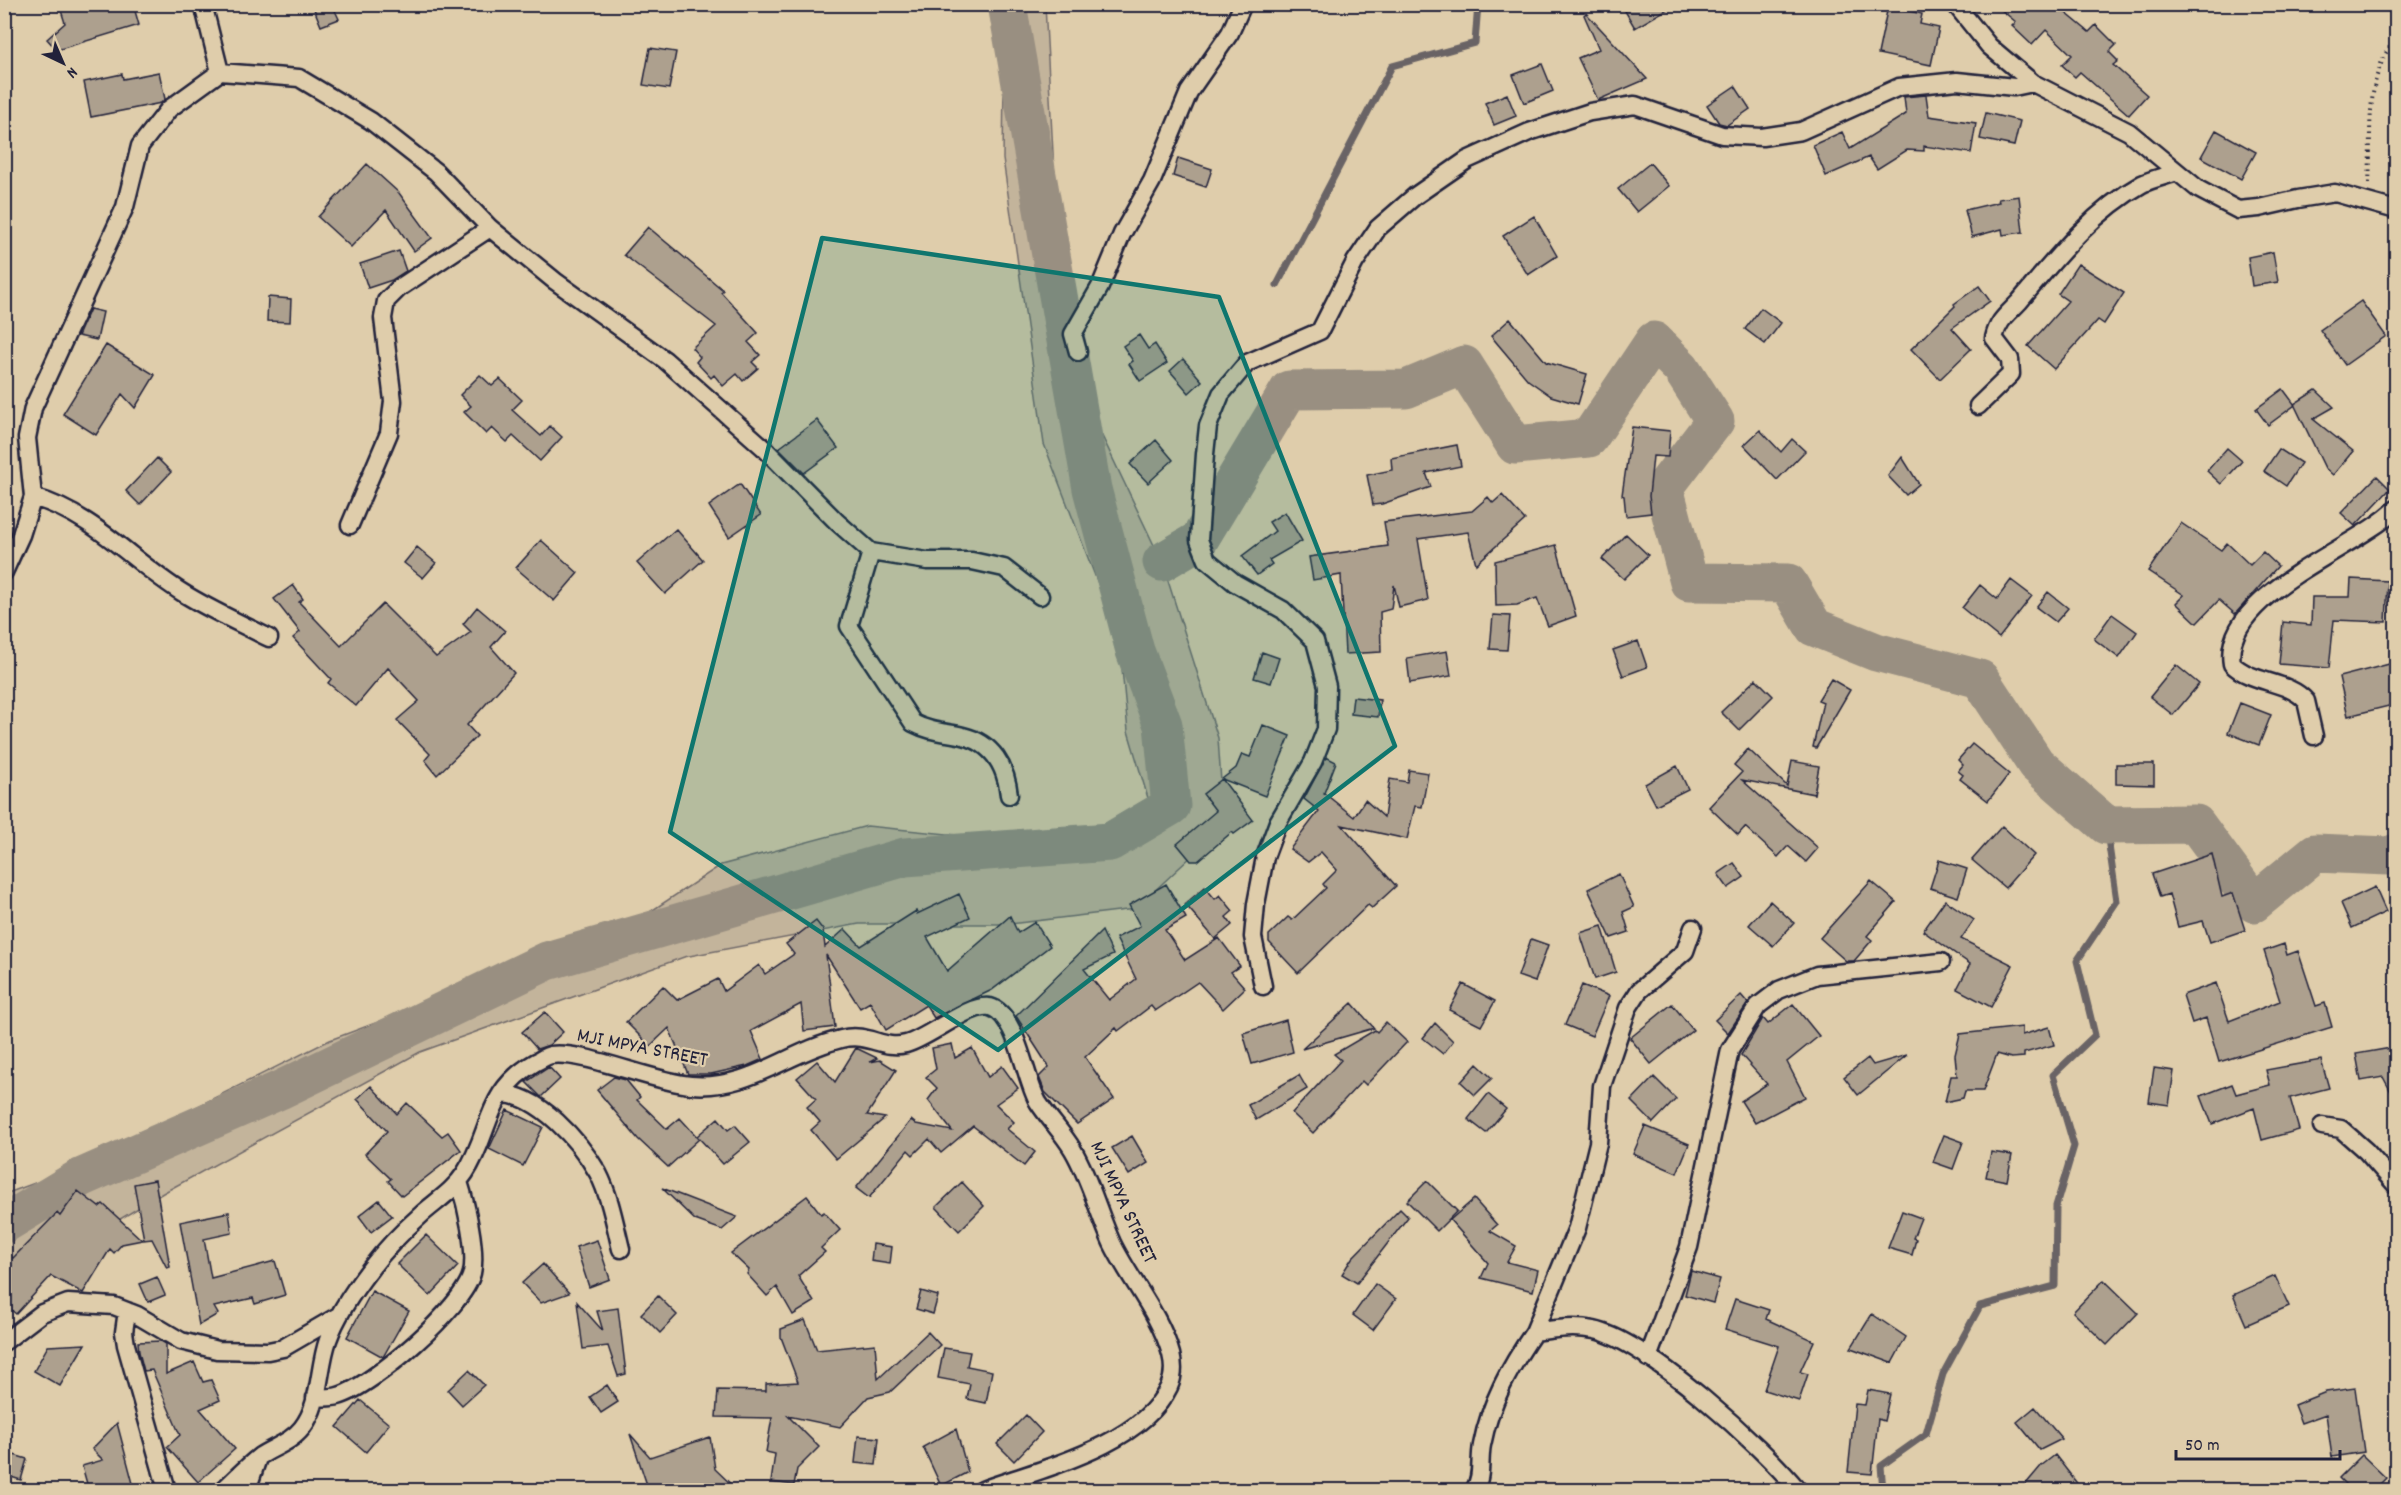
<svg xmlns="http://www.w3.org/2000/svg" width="2401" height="1495" viewBox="0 0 2401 1495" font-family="Dekko,sans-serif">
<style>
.green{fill:#c3b49b;stroke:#726b6b;stroke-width:1.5}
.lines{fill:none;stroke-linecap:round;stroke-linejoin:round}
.stream{stroke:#696365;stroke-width:7}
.river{stroke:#998f81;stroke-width:39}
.building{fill:#ada08e;stroke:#22223b;stroke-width:1.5}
.minor-casing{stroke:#22223b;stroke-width:21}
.path{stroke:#22223b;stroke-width:4;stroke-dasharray:1.5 4.5;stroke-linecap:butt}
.minor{stroke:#dfcdab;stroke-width:16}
.marked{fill:#0f766e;fill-opacity:0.2;stroke:#0f766e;stroke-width:4.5;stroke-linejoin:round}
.labels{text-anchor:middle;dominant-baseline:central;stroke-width:4.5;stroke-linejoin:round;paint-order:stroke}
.street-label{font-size:21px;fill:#22223b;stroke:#dfcdab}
</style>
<rect width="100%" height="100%" fill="#dfcdab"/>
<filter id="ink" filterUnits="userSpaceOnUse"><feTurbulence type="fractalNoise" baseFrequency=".0167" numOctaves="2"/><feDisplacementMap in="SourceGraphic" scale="12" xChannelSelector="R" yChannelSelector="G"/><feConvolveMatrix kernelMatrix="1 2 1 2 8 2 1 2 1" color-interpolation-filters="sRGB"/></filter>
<g filter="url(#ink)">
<path class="green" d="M1005 5H1045L1064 356 1162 562 1218 738 1224 826 1135 909 1010 924H859L684 957 420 1052 163 1193 5 1289V1194L70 1170 330 1040 621 931 721 865 867 826 1028 842 1087 843 1156 825 1128 731 1119 638 1044 444 1003 159Z"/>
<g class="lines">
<path class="stream" d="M1277 285 1392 66 1475 43 1478 4
M1883 1490 1881 1466 1926 1434 1943 1374 1980 1306 2055 1286 2056 1206 2074 1146 2053 1075 2095 1035 2077 961 2117 901 2106 825"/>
<path class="river" d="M1162 562 1199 540 1289 390 1406 389 1464 365 1515 445 1589 438 1654 341 1681 368 1715 421 1664 488 1689 582 1788 583 1814 627 1876 652 1980 679 2036 764 2106 825 2196 824 2254 903 2315 853 2389 856 2396 853
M4 1224 80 1178 280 1090 547 961 905 857 1110 842 1171 806 1163 725 1135 651 1092 489 1007 4"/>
</g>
<path class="building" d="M59 4H133L139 25 57 50 47 39 65 23Z
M312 4H332L339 19 321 26Z
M1621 4H1676L1635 28Z
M1994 4H2055L2089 32 2096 25 2116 45 2109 52 2118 61 2113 65 2147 95 2129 115 2080 72 2075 77 2062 65 2072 55 2046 30 2032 45 2012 26 2016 22Z
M1888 6 1922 14 1920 24 1939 28 1931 65 1878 54Z
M1586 13 1647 79 1598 100 1578 58 1599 49 1584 15Z
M650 48 676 52 669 89 643 85Z
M1542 64 1553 91 1524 103 1513 75Z
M159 72 165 99 161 103 91 117 84 82 122 74 123 79Z
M1735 86 1750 109 1727 125 1719 123 1707 105Z
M1507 94 1516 116 1494 125 1485 103Z
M1926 95 1929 116 1976 123 1971 153 1924 146V151L1907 150 1877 169 1869 157 1826 176 1813 145 1842 132 1850 149 1906 114 1904 97Z
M1986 113 2020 121 2014 146 1980 139Z
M2216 130 2256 152 2241 179 2201 157Z
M1178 158 1212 169 1206 187 1173 176Z
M1650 163 1669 186 1637 212 1618 189Z
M367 164 399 193 432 238 414 251 386 210 351 247 318 217Z
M2019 196 2023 232 2003 235 2002 229 1972 237 1965 210 1999 202 1998 199Z
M1534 216 1557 256 1528 275 1503 236Z
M648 227 723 290 721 292 758 333 748 342 760 355 752 362 758 368 743 381 737 374 723 386 714 375 711 378 696 362 700 357 692 348 716 326 624 255Z
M399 251 406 271 392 280 368 288 360 264Z
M2273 252 2278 282 2252 286 2248 257Z
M2078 264 2124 293 2104 324 2098 320 2054 369 2028 346 2068 301 2058 294Z
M1979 286 1990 301 1952 328 1971 349 1940 379 1911 349 1955 306 1954 304Z
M268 297 291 299 290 322 267 321Z
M2361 301 2386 336 2345 365 2320 330Z
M1761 308 1781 323 1765 344 1745 329Z
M90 309 103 312 97 340 78 336Z
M1510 319 1546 362 1587 374 1578 404 1551 396 1528 380 1491 336Z
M1139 335 1148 349 1155 344 1167 363 1140 381 1129 364 1133 361 1123 346Z
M106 345 155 375 135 408 122 394 96 435 63 414Z
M1183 359 1202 381 1189 393 1170 371Z
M480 375 492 386 500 379 522 400 512 410 541 436 550 426 562 437 540 461 513 436 507 442 492 428 486 434 464 412 471 406 460 395Z
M2283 389 2295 405 2268 425 2256 409Z
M2316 390 2334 407 2313 419 2353 451 2333 475 2325 468 2294 404Z
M817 420 838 448 804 473 779 448Z
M1632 427 1670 431 1668 457 1653 456 1649 496 1651 513 1626 516 1624 496 1622 495Z
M1760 430 1781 452 1792 439 1805 451 1777 480 1744 445Z
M1156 440 1173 460 1148 483 1130 464Z
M1457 445 1461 466 1426 473 1431 487 1382 504 1373 505 1367 475 1392 470 1391 458Z
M2227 448 2242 461 2221 484 2207 471Z
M2279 449 2301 463 2286 486 2264 471Z
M1902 457 1919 484 1906 495 1888 476Z
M157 458 171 472 140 505 126 491Z
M2377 476 2390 489 2355 526 2341 513Z
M740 484 761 515 729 537 709 506Z
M1502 495 1525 520 1476 564 1468 532 1418 539 1428 600 1399 607 1394 585 1391 609 1380 612 1381 652 1345 654 1341 575 1313 580 1309 557 1388 546 1384 522 1472 511 1488 497 1493 503Z
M1285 512 1302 541 1269 560 1272 564 1257 575 1242 556 1275 531 1269 522Z
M2181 523 2221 550 2227 543 2250 565 2263 552 2278 566 2235 614 2219 600 2197 623 2176 603 2184 595 2148 571Z
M676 529 703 560 665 594 637 563Z
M1626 534 1648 555 1624 579 1602 559Z
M541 540 578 573 554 601 516 568Z
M1556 545 1576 616 1548 626 1537 598 1517 605 1496 606 1495 561Z
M417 547 436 563 423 578 404 563Z
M2351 579 2388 581 2386 622 2334 620 2329 668 2279 664 2283 622 2311 625 2312 597H2350Z
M2011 580 2032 596 1999 638 1962 608 1980 585 1997 599Z
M293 585 303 599 299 602 341 646 383 604 436 657 471 632 463 624 477 607 505 631 491 647 514 673 467 725 477 736 437 775 425 760 430 754 397 720 419 701 388 668 356 706 328 683 331 679 293 638 300 632 274 599Z
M2048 592 2068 608 2056 622 2036 607Z
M2112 614 2137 632 2119 658 2094 639Z
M1493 615 1510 616 1507 650 1490 649Z
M1638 641 1647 667 1623 676 1613 650Z
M1447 651 1451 676 1410 683 1407 658Z
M1262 652 1279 658 1271 683 1254 678Z
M2397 662V704L2348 716 2339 677Z
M2176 665 2199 684 2173 715 2150 697Z
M1756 679 1773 696 1739 730 1721 712Z
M1831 679 1850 690 1816 748 1813 747 1823 702 1818 700Z
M1353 697 1380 700 1378 717 1351 714Z
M2240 703 2271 715 2259 745 2228 733Z
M1263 725 1290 736 1265 796 1222 779 1236 768 1242 754 1250 757Z
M1972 744 2009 774 1988 801 1960 779 1963 775 1958 771 1963 765 1958 760Z
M1748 749 1787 786 1792 761 1819 766 1814 794 1742 780 1818 848 1806 862 1788 846 1778 857 1745 827 1738 835 1709 807 1742 772 1734 765Z
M1326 757 1336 762 1324 793 1354 817 1365 800 1384 817 1390 779 1407 782 1409 770 1428 773 1422 807 1415 806 1407 839 1342 825 1396 886 1372 908 1368 905 1298 973 1269 942V935L1288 917 1292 920 1326 888 1323 884 1337 870 1321 852 1308 862 1290 849 1319 811 1304 799Z
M2116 764H2154V785L2116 784Z
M1677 766 1688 789 1656 805 1645 784Z
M1222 779 1253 820 1234 834 1232 832 1198 861H1191L1177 844 1216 811 1203 794Z
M2002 826 2034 855 2005 888 1972 860Z
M2212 854 2222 897 2233 893 2245 930 2210 942 2203 921 2178 927 2169 894 2160 897 2152 874Z
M1939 860 1967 869 1958 897 1930 888Z
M1734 863 1744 877 1728 888 1718 874Z
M1619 874 1634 907 1623 912 1629 932 1611 938 1588 889Z
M1871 881 1896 902 1867 936 1872 940 1854 961H1846L1820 938Z
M1166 884 1186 918 1165 930 1185 960 1219 938 1240 966 1231 972 1245 988 1223 1009 1198 982 1155 1011 1151 1006 1118 1031 1116 1028 1085 1057 1114 1099 1077 1124 1045 1092 1039 1077 1049 1067 1016 1016 1102 931 1113 955 1084 969 1109 1000 1136 979 1116 938 1140 926 1129 905Z
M1205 887 1215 899 1220 895 1233 911 1226 917 1232 925 1215 939 1185 904Z
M2375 887 2386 912 2352 928 2341 903Z
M959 894 970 917 927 937 947 971 1010 916 1018 933 1035 922 1050 946 992 990 934 1018 926 1005 886 1030 870 1002 860 1008 826 955 835 1027 804 1031 801 1004 751 1031 763 1059 747 1066 711 1074H688L669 1028 650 1046 626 1022 663 986 677 1000 718 979 724 991 759 965 765 974 794 954 786 944 816 921 823 930 825 947 845 929 861 946 916 911 917 914Z
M1945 900 1974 920 1961 939 2013 965 1991 1007 1957 989 1970 964 1923 931Z
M1770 901 1794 923 1773 946 1749 925Z
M1602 926 1616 972 1595 979 1580 933Z
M1531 939 1548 945 1535 982 1518 976Z
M2284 944 2287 955 2298 951 2316 1006 2325 1003 2332 1027 2219 1062 2206 1018 2192 1023 2183 995 2216 983 2229 1021 2280 1001 2264 951Z
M1463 984 1495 1001 1481 1026 1449 1010Z
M1582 985 1609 996 1592 1036 1565 1025Z
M1741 995 1748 1003 1728 1033 1715 1020Z
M1352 1003 1374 1028 1302 1049Z
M1672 1004 1693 1030 1651 1064 1630 1038Z
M1793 1004 1819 1036 1787 1062 1805 1097 1755 1123 1741 1101 1767 1084 1741 1055 1763 1018 1768 1024Z
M545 1012 563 1032 549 1045 537 1049 522 1032Z
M1286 1020 1293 1052 1252 1064 1243 1033Z
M1386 1022 1407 1042 1366 1085 1362 1081 1313 1133 1292 1113 1341 1060 1334 1054 1375 1030 1377 1032Z
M1435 1023 1453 1041 1443 1054 1423 1038Z
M2022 1027V1035L2049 1027 2054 1045 2024 1053V1057L2011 1058 1997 1054 1983 1091H1965L1963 1098 1945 1102 1951 1076H1957L1955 1055 1960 1034Z
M952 1044 955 1058 972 1048 988 1077 1002 1066 1018 1088 996 1104 1014 1122 1007 1129 1035 1152 1024 1166 973 1126 941 1153 929 1139 913 1155 908 1150 869 1198 856 1188 911 1120 916 1124 952 1131 928 1100 937 1088 926 1077 936 1069 932 1048Z
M2397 1047V1103L2383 1077 2361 1081 2356 1054Z
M856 1048 877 1058 870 1062 880 1060 896 1070 867 1115 885 1118 836 1159 811 1130 820 1122 807 1107 816 1099 797 1078 817 1061 835 1082Z
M1907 1055 1858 1095 1844 1077 1868 1058 1873 1065Z
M2321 1060 2329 1088 2290 1098 2299 1130 2262 1140 2254 1108 2212 1124 2201 1096 2232 1084 2236 1094 2270 1085 2266 1070Z
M1477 1064 1492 1078 1475 1095 1461 1082Z
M549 1067 560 1079 541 1097 526 1082Z
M2154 1068 2174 1071 2169 1105 2149 1102Z
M1299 1075 1307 1089 1256 1120 1248 1105Z
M614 1077 626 1080 640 1097 637 1100 667 1129 680 1118 699 1139 668 1167 638 1139 597 1090Z
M1654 1077 1676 1099 1653 1123 1631 1101Z
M371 1086 397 1114 407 1103 442 1136 448 1132 461 1150 402 1196 388 1181 391 1179 365 1154 387 1131 357 1099Z
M1488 1094 1506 1109 1486 1133 1468 1119Z
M507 1110 543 1127 523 1166 489 1149Z
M718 1118 728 1130 735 1125 750 1142 723 1164 697 1136Z
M1645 1126 1689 1144 1677 1173 1633 1154Z
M1944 1135 1963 1142 1953 1169 1933 1162Z
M1132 1136 1148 1163 1129 1175 1112 1148Z
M1991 1152 2012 1155 2007 1181 1986 1177Z
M155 1180 170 1267 167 1268 152 1239 144 1240 134 1184Z
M1427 1181 1457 1211 1437 1231 1407 1201Z
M962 1182 984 1206 959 1231 936 1207Z
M662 1188 737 1217 722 1230 695 1220Z
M78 1191 99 1207 103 1204 142 1240 122 1244 114 1253 110 1249 83 1293 51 1276 16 1314 4 1304V1251L13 1258 57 1213 60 1216Z
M807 1196 821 1214 824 1212 840 1230 821 1248 825 1252 798 1276 814 1302 793 1315 777 1287 767 1296 747 1274 749 1270 731 1253Z
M1474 1199 1497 1225 1490 1231 1516 1246 1507 1262 1538 1270 1533 1291 1481 1278 1488 1263 1450 1220Z
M379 1200 392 1216 371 1232 359 1216Z
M1400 1209 1408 1217 1357 1283 1342 1274 1352 1258Z
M1902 1211 1921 1218 1913 1238 1916 1239 1912 1255 1888 1248Z
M229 1212 232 1233 204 1239 211 1278 275 1261 285 1295 255 1304 253 1298 214 1307 218 1314 199 1325 180 1222Z
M426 1235 458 1266 430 1296 397 1264Z
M597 1240 610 1279 589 1287 576 1247Z
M873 1244 892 1247 890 1264 871 1261Z
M543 1264 569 1293 541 1303 522 1283Z
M1691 1271 1720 1279 1713 1303 1685 1295Z
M2275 1276 2289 1306 2246 1325 2233 1295Z
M157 1277 165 1295 148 1302 140 1284Z
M2104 1280 2138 1313 2107 1345 2073 1312Z
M1375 1284 1396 1299 1373 1330 1353 1315Z
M372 1291 409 1311 383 1357 347 1337Z
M921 1291 938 1296 933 1314 916 1309Z
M658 1296 677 1315 660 1333 641 1314Z
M1735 1299 1769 1310 1766 1319 1814 1341 1800 1372 1808 1374 1799 1401 1764 1390 1779 1346 1725 1329Z
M577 1302 603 1331 597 1311 618 1308 626 1374 618 1376 608 1346 583 1349Z
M1872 1314 1906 1337 1892 1363 1851 1348Z
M805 1320 817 1350 875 1344 878 1379 928 1332 940 1345 890 1392 868 1397 840 1427 788 1416 819 1447 797 1469 794 1485 771 1482 775 1454 766 1452 772 1418 716 1417 718 1390 766 1391V1384L798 1382 781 1337V1329Z
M161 1341 166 1344V1374L194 1362 203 1382 211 1380 220 1400 200 1409 235 1449 198 1482 167 1447 180 1435 152 1370 144 1371 139 1352 138 1342Z
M85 1344 60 1386 34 1371 48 1346Z
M944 1348 970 1352 967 1366 992 1371 986 1403 967 1399 970 1384 938 1378Z
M469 1370 484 1385 462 1405 448 1390Z
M607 1385 618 1402 601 1413 590 1397Z
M2355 1388 2364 1452 2332 1457 2326 1414 2301 1423 2294 1405 2326 1392Z
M1868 1390 1890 1394 1884 1421 1878 1419 1872 1474 1848 1472 1855 1404 1865 1405Z
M360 1400 389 1424 366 1452 337 1427Z
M2035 1407 2062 1439 2040 1450 2017 1422Z
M1026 1415 1042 1432 1014 1461 997 1444Z
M117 1423 135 1491H89L82 1466 103 1460 92 1449Z
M956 1429 968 1472 941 1486 923 1447Z
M630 1434 650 1457 710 1437 715 1469 738 1491H649Z
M858 1436 879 1438 876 1465 855 1463Z
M4 1452 27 1459 21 1480 4 1475Z
M2055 1455 2083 1491H2020L2041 1466Z
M2362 1455 2386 1478 2373 1491H2352L2339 1478Z"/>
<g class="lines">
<g class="minor-casing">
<path id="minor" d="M203 4 220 72
M1955 4 1989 46 2033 83
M1078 352 1073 334 1100 287 1122 234 1152 181 1189 92 1230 33 1243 4
M1978 406 2011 374 2010 359 1994 338C1998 320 2007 315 2019 302 2055 259 2092 212 2142 184 2152 179 2166 176 2177 172
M33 497C95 515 130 560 183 593 210 610 240 623 269 638
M350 525 389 433 393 401 383 318 386 301 399 288 490 228
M871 552 849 626 913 723C930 732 945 732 963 736 993 743 1006 767 1009 795
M4 572 21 535 33 497 27 438 33 408 125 207 140 146 169 109 220 72 299 78 371 121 436 172 490 228 555 281 665 360 763 447 837 522 871 552 927 561H972L1004 568 1040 596
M2314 736 2306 701C2288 680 2252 684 2232 664 2220 595 2356 549 2396 509
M1263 986 1253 937 1256 904 1265 857 1278 822 1313 762 1326 729 1327 686 1315 641 1283 610 1235 583 1207 560 1199 540 1205 454 1208 426 1221 394 1247 363 1320 331 1355 262 1378 228 1415 196 1467 160 1529 132 1590 112 1635 105 1722 135 1762 137 1801 131 1899 87 1957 81 2014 87 2033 83 2129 132 2198 189 2238 210 2259 208 2298 199 2335 193 2396 210
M501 1094C539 1094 580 1142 598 1173 610 1196 615 1225 621 1249
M2322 1126 2341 1129 2366 1151 2396 1185
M127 1311 124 1332 126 1345 167 1490
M1534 1332 1577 1228 1598 1143 1602 1086 1628 1008 1639 991 1685 951 1693 928
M4 1342 42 1313 68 1303 114 1306 137 1315 181 1341 217 1350 268 1351 283 1348 338 1316
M1648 1358 1689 1247 1730 1050 1758 1006 1779 990 1817 975 1941 962
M315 1398C323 1397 331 1398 338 1396 372 1387 464 1307 472 1273 477 1250 466 1204 459 1182
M223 1490C235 1479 247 1466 260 1456 274 1447 291 1442 302 1428 321 1404 318 1368 328 1340 337 1314 354 1290 371 1268 386 1248 404 1230 423 1213 438 1200 454 1190 465 1173 492 1132 484 1091 536 1062 541 1060 545 1056 551 1055 582 1050 653 1082 691 1085 750 1090 787 1052 841 1039 869 1032 882 1050 906 1044 929 1038 969 1003 990 1007 1017 1014 1025 1080 1038 1102 1049 1119 1063 1133 1073 1150 1090 1179 1098 1212 1112 1243 1130 1280 1160 1314 1171 1354 1174 1366 1174 1376 1169 1387 1141 1446 1040 1469 982 1490
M247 1490 257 1461
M1474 1490C1483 1478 1479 1460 1482 1445 1490 1403 1510 1367 1534 1332 1555 1329 1573 1326 1594 1330 1646 1340 1764 1448 1798 1490"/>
</g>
<path class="path" d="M2369 183C2372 133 2363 80 2396 38"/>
<use href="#minor" class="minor"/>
</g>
</g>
<path class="marked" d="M822 238 1219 297 1395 746 998 1050 670 832Z"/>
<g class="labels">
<g class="street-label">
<text transform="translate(642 1049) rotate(11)">MJI MPYA STREET</text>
<text transform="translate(1122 1203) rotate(65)">MJI MPYA STREET</text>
</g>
</g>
<rect width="2401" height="1495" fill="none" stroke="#dfcdab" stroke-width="24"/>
<rect x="12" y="12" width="2377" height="1471" fill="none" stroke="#22223b" stroke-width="2" filter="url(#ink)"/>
<g transform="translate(63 63) rotate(136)" stroke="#dfcdab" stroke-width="4.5" paint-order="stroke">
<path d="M0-4.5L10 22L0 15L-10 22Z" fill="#22223b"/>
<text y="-9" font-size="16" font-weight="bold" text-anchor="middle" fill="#22223b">N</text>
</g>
<path d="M2176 1450v9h164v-9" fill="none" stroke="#22223b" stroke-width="3"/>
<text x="2185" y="1450" font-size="18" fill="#22223b" stroke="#dfcdab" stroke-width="4.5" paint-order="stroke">50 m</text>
</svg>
